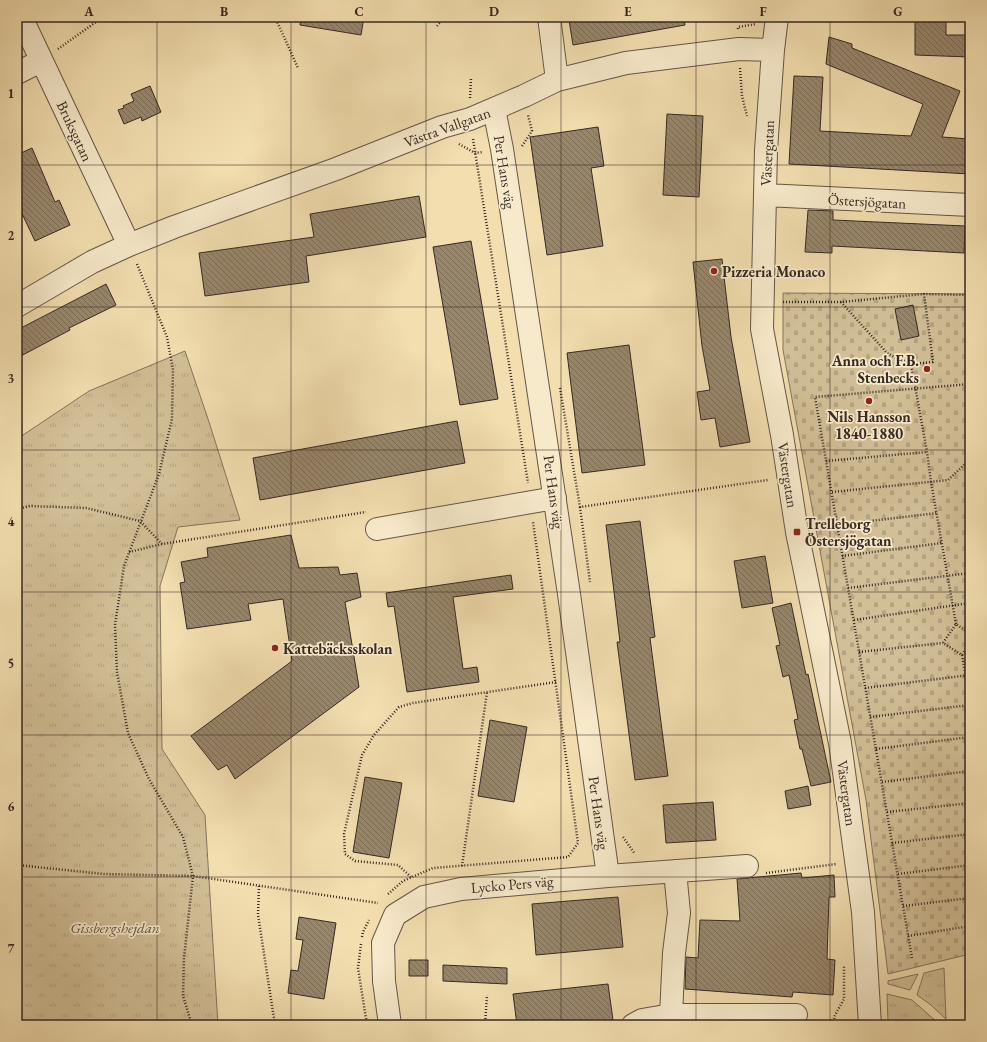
<svg xmlns="http://www.w3.org/2000/svg" width="987" height="1042" viewBox="0 0 987 1042" font-family="'EB Garamond',serif">
<style>
.cemetery{fill:url(#cemetery-stones);stroke:#84745d}
.park{fill:url(#park-tufts);stroke:#84745d}
.building{fill:url(#building-back-hatch);stroke:#372923}
.lines{fill:none;stroke-linecap:round;stroke-linejoin:round}
.minor-casing{stroke:#665646;stroke-width:24}
.path{stroke:#372923;stroke-width:2.5;stroke-dasharray:1 2;stroke-linecap:butt}
.minor{stroke:#f7eacb;stroke-width:22}
.grid{fill:none;stroke:#372923;stroke-width:1;stroke-opacity:0.55}
.poi-dot{fill:#8f2418;stroke:#f7eacb;stroke-width:1.5}
.labels{text-anchor:middle;dominant-baseline:central;stroke-width:3.5;stroke-linejoin:round;paint-order:stroke}
.street-label{font-size:15px;fill:#372923;stroke:#f7eacb}
.poi-label{font-size:15px;font-weight:bold;fill:#372923;stroke:#f7eacb;text-anchor:start}
.park-label{font-size:15px;font-style:italic;fill:#5e4e40;stroke:#f7eacb}
.neatline{fill:none;stroke:#372923;stroke-width:1.5}
.grid-label{font-size:13px;text-anchor:middle;font-weight:bold;fill:#372923}
</style>
<defs>
<pattern id="cemetery-stones" width="16" height="16" patternUnits="userSpaceOnUse"><rect width="16" height="16" fill="#d2bf97"/><path d="M2 7V4a2 2 0 0 1 4 0v3zM10 15v-3a2 2 0 0 1 4 0v3z" fill="#b5a482"/></pattern>
<pattern id="park-tufts" width="24" height="20" patternUnits="userSpaceOnUse"><rect width="24" height="20" fill="#d2bf97"/><path d="M3 7l-1-3M5 7V3M7 7l1-3M15 17l-1-3M17 17v-4M19 17l1-3" fill="none" stroke="#b5a482"/></pattern>
<pattern id="building-back-hatch" width="6" height="6" patternUnits="userSpaceOnUse"><rect width="6" height="6" fill="#98876c"/><path d="M-1 5l2 2M0 0l6 6M5-1l2 2" fill="none" stroke="#7d6e58"/></pattern>
</defs>
<rect width="100%" height="100%" fill="#f2deaf"/>
<filter id="stains"><feTurbulence type="fractalNoise" baseFrequency=".005" numOctaves="4"/><feColorMatrix values="0 0 0 0 .2 0 0 0 0 .09 0 0 0 0 .02 0 0 0 .5 -.17"/></filter>
<radialGradient id="worn" r=".72"><stop offset=".6" stop-color="#630" stop-opacity="0"/><stop offset="1" stop-color="#630" stop-opacity=".3"/></radialGradient>
<path class="cemetery" d="M783 293 970 294V954L888 974 866 800 783 350Z"/>
<path class="park" d="M185 351 209 422 240 520 178 527 160 586 162 749 205 815 218 1025H17V439L89 391Z
M944 968 946 1019 931 1005 917 995 924 973Z
M918 974 910 990 888 984V981Z
M887 994 912 1000 937 1022H888Z"/>
<path class="building" d="M301 17H364L361 35 300 25Z
M587 17H684L685 25 573 45 569 20Z
M915 17H946V35H970V57L915 55Z
M829 37 852 44V48L960 91 942 137 970 139V174L789 164 794 76 823 77 820 131 911 136 923 104 826 64Z
M150 86 161 112 142 121 141 117 124 124 118 110 124 108 123 106 134 101 131 94Z
M667 114 703 116 699 197 663 195Z
M598 127 604 166 591 168 603 246 547 255 530 137Z
M32 148 55 202 59 200 70 225 35 241 17 203V155Z
M419 196 426 237 306 256 309 282 205 296 199 253 314 237 310 214Z
M808 210 833 211V220L965 226 964 253 832 246V253L805 252Z
M471 241 498 399 460 405 433 247Z
M722 259 731 337 750 442 720 447 715 418 701 420 697 392 710 390 702 346 693 262Z
M106 284 116 305 69 328 70 330 17 358V330Z
M913 305 919 336 901 340 895 309Z
M629 345 645 465 582 473 567 353Z
M457 421 465 463 260 500 253 458Z
M640 521 655 637 650 638 668 776 635 780 617 642H620L606 525Z
M291 535 299 568 338 567 340 575 357 573 361 597 345 602 359 687 235 779 227 765 218 770 191 736 292 661 283 599 248 604 251 620 187 629 180 583 185 582 181 562 208 557 207 548Z
M765 556 773 603 742 608 734 561Z
M511 575 513 589 453 597 463 669 477 667 479 682 407 692 394 606 388 607 386 593Z
M791 603 806 675 808 674 831 782 811 786 802 749H800L794 720 798 719 789 675 783 677 776 646 780 645 772 608Z
M490 720 527 727 514 802 478 796Z
M365 777 402 783 389 858 353 852Z
M808 786 811 805 788 809 785 791Z
M713 802 716 840 666 843 663 805Z
M801 873 802 878 834 875 835 897H829L827 959 835 960 833 995 793 992 792 997 685 989 686 957 698 958 700 920 740 921 737 879Z
M618 897 623 947 536 955 532 904Z
M299 917 336 923 324 999 288 993 291 970 298 971 303 940 296 939Z
M409 960H428V976H409Z
M443 965 507 968V984L443 981Z
M608 984 613 1020 578 1024V1022L549 1025H517L513 994Z"/>
<g class="lines">
<g class="minor-casing">
<path id="minor" d="M21 17 129 245
M549 17 557 80
M777 17 773 50 766 150 762 329 782 435 797 532 840 743 863 912 870 1025
M17 73 41 61
M494 109 502 149 569 594 608 876
M765 195 970 205
M17 306 92 262 129 245 174 227 336 169 442 127 470 119 524 96 557 80 626 63 739 49 773 50
M377 529 555 498
M675 871 679 913 674 953 671 1015H796
M390 1025 384 981 383 943 395 915 424 897 461 889 608 876 747 866
M633 1025 642 1020 671 1015"/>
</g>
<path class="path" d="M275 17 298 68
M437 26 444 17
M738 29V27L756 24
M58 49 103 17
M740 68 742 96 747 116
M470 98 471 79
M473 139 528 483
M459 144 475 153 483 152
M522 146 532 131 528 115
M137 264 167 337 173 370 172 419 159 474 124 566 115 625 117 672 128 733 149 779 183 837 193 876 184 958 183 996 192 1025
M783 302H841L924 294
M841 302 888 354 911 364
M560 388 580 507 768 480
M826 461 927 452
M832 492 948 480 964 465 970 453
M580 507 590 582
M17 509 30 506 86 508 140 521 162 544 366 512
M837 525 937 513
M129 552 162 544
M842 556 942 543
M848 588 970 573
M854 620 970 603
M956 624 931 482 927 452 911 364 933 362 924 294 970 295
M970 634 956 624 943 643 962 655 970 643
M859 652 943 643
M962 655 970 701
M865 688 970 675
M870 717 970 705
M876 749 970 737
M882 782 970 771
M887 812 970 803
M623 837 635 854
M892 843 970 834
M17 865 104 874 193 876 378 903
M462 866 487 692
M766 873 837 864
M898 874 970 865
M411 877 398 865 355 861 345 854 344 834 362 755 374 735 399 707 413 703 556 682
M259 886 258 915 275 1025
M388 894 403 881 433 868 568 857 578 843 533 522
M903 906 970 898
M908 936 970 926
M362 937 363 932 369 920
M361 944 358 968 367 1025
M912 958 815 397 970 384
M485 1025 487 995
M827 1025 833 1018
M835 1025 834 1017 844 999V966"/>
<use href="#minor" class="minor"/>
</g>
<path class="grid" d="M157 17V1025M291 17V1025M426 17V1025M561 17V1025M696 17V1025M830 17V1025M17 165H970M17 307H970M17 450H970M17 592H970M17 735H970M17 877H970"/>
<g class="poi-dot">
<circle cx="714" cy="271" r="4"/>
<circle cx="927" cy="369" r="4"/>
<circle cx="869" cy="401" r="4"/>
<rect x="793" y="528" width="8" height="8" rx="2"/>
<circle cx="275" cy="648" r="4"/>
</g>
<g class="labels">
<g class="street-label">
<text transform="translate(447 127) rotate(-20)">Västra Vallgatan</text>
<text transform="translate(75 131) rotate(65)">Bruksgatan</text>
<text transform="translate(767 153) rotate(-87)">Västergatan</text>
<text transform="translate(505 172) rotate(81)">Per Hans väg</text>
<text transform="translate(867 201) rotate(3)">Östersjögatan</text>
<text transform="translate(788 475) rotate(81)">Västergatan</text>
<text transform="translate(554 492) rotate(82)">Per Hans väg</text>
<text transform="translate(847 793) rotate(82)">Västergatan</text>
<text transform="translate(599 813) rotate(82)">Per Hans väg</text>
<text transform="translate(512 884) rotate(-5)">Lycko Pers väg</text>
</g>
<g class="poi-label">
<text x="722" y="271">Pizzeria Monaco</text>
<text x="919" y="360" text-anchor="end">Anna och F.B.<tspan x="919" dy="17">Stenbecks</tspan></text>
<text x="869" y="416" text-anchor="middle">Nils Hansson<tspan x="869" dy="17">1840-1880</tspan></text>
<text x="805" y="523">Trelleborg<tspan x="805" dy="17">Östersjögatan</tspan></text>
<text x="283" y="648">Kattebäcksskolan</text>
</g>
<g class="park-label">
<text x="115" y="927">Gissbergshejdan</text>
</g>
</g>
<rect width="987" height="1042" fill="none" stroke="#f2deaf" stroke-width="44"/>
<rect x="22" y="22" width="943" height="998" class="neatline"/>
<g class="grid-label">
<text x="89" y="16">A</text>
<text x="224" y="16">B</text>
<text x="359" y="16">C</text>
<text x="494" y="16">D</text>
<text x="628" y="16">E</text>
<text x="763" y="16">F</text>
<text x="898" y="16">G</text>
<text x="11" y="98">1</text>
<text x="11" y="240">2</text>
<text x="11" y="383">3</text>
<text x="11" y="526">4</text>
<text x="11" y="668">5</text>
<text x="11" y="811">6</text>
<text x="11" y="953">7</text>
</g>
<rect width="100%" height="100%" filter="url(#stains)"/>
<rect width="100%" height="100%" fill="url(#worn)"/>
</svg>
